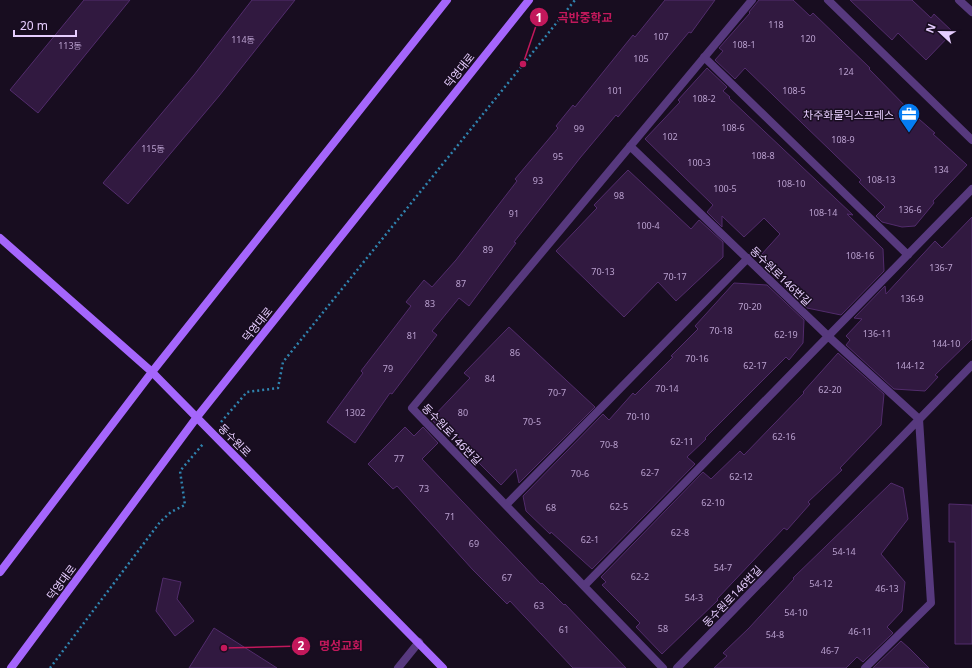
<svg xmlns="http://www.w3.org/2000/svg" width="972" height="668" viewBox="0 0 972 668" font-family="'Noto Sans','Noto Sans KR',sans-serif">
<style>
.building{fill:#311940;stroke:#522c6c}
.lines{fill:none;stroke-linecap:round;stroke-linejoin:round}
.path{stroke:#3084af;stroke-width:2.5;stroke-dasharray:2 3;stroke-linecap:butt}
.minor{stroke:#57397e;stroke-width:8}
.secondary{stroke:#a566fc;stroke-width:8}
.labels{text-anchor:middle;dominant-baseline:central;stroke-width:3;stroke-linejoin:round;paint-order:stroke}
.number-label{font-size:9px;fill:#b9a0ce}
.street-label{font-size:11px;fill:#e6cdfe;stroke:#180d20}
.poi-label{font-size:11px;fill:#e6cdfe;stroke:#180d20;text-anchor:end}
.leader{fill:none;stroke:#c2185b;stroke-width:1.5}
.callout-dot{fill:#c2185b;stroke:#180d20;stroke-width:1.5}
.mark-label{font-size:12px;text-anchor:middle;font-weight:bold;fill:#fff}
.callout-label{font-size:12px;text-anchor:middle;font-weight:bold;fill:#c2185b;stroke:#180d20;stroke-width:3;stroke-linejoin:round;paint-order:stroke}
</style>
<rect width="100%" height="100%" fill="#180d20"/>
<path class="building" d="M84 0H130L38 113 10 90Z
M252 0H295L219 96 128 204 103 183 194 75Z
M665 0H715L691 33 689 32 618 117 616 115 580 158 514 242 516 243 469 306 459 298 432 331 437 335 392 394 390 393 355 443 327 422 363 373 361 371 411 306 406 302 424 280 432 287 456 260 517 181 515 179 558 128 556 126 573 105 575 107 633 35 635 37Z
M759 0H793L810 16 813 13 870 68 869 69 912 113 935 133 933 134 967 165 933 201 934 203 915 226 902 227 882 222 876 216 885 207 859 182 861 180 745 68 735 79 715 60 723 51 719 48 750 13 749 12Z
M850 0H912L931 18 934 14 953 32 926 60 898 33 892 40Z
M707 68 727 87 723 91 730 97 729 98 853 215 847 214 883 249 884 271 841 315 807 308 784 286 794 287 761 255 780 234 764 218 744 237 722 216V227L707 212 713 205 645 139 680 102 678 100Z
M628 170 691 229 699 220 723 242V257L676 301 658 282 624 317 556 251 597 208 594 205Z
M972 217V339L935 375 938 377 925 391 894 389 846 345 850 340 846 336 862 319 854 318 885 286 886 294 935 241 942 248Z
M734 283 767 285 804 320 803 343 789 360 786 357 705 438 706 439 687 457 695 464 592 569 551 532 550 534 526 511 523 496 603 414 609 420 633 393 635 395 673 357 671 356 698 329 695 326Z
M509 327 595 407 519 483 516 469 501 485 471 455 474 452 451 430 446 435 431 419 470 378 464 373Z
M838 353 884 394 881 425 840 468 842 470 808 502 810 504 787 530 784 528 717 599 718 600 662 654 636 627 640 623 602 585 606 582 601 577 703 472 711 479 740 451 744 455 804 393 803 392Z
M405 427 414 436 423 427 438 443 422 459 541 584 542 583 564 605 565 604 626 668H573L510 601 507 604 473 570 397 486 393 489 368 464Z
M891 483 903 488 908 519 881 554 905 582 902 611 887 627 893 633 863 662 857 657 846 668H714L727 656 723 653 749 628 794 579 793 578Z
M949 504 972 505V644H955V542H949Z
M163 578 181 582 177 599 194 621 175 636 156 611Z
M214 628 277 668H189Z
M901 641 910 649 929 668H873Z"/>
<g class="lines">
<path class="path" d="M221 422 247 392 278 388 283 362 575 0
M50 668 160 522 171 512 185 505 180 471 203 444"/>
<path class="minor" d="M828 0 972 140
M959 0 972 12
M704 57 908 255
M630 146 829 337 919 419 931 603 865 668
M506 505 748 258
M584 586 972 189
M398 668 419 642
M663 668 412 408 752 0
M677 668 972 365"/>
<path class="secondary" d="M0 238 152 372 443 668
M0 572 152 372 447 0
M11 668 197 417 529 0"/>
</g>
<defs>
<g id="office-pin" transform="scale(1.15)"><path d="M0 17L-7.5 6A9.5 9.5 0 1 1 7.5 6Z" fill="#057cf2" stroke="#180d20"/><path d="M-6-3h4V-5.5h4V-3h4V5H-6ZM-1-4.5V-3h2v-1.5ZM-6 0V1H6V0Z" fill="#fff"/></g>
</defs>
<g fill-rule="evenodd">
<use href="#office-pin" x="909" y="114"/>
</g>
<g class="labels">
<g class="number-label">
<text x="776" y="24">118</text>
<text x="661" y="36">107</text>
<text x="808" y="38">120</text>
<text x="243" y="39">114동</text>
<text x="744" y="44">108-1</text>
<text x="70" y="45">113동</text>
<text x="641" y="58">105</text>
<text x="846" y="71">124</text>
<text x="615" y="90">101</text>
<text x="794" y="90">108-5</text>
<text x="704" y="98">108-2</text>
<text x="733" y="127">108-6</text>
<text x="579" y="128">99</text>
<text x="670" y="136">102</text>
<text x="843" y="139">108-9</text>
<text x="153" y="148">115동</text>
<text x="763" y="155">108-8</text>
<text x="558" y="156">95</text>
<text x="699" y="162">100-3</text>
<text x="941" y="169">134</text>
<text x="881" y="179">108-13</text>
<text x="538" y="180">93</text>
<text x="791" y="183">108-10</text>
<text x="725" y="188">100-5</text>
<text x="619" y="195">98</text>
<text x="910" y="209">136-6</text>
<text x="823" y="212">108-14</text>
<text x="514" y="213">91</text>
<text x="648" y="225">100-4</text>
<text x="488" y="249">89</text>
<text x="860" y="255">108-16</text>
<text x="941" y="267">136-7</text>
<text x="603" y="271">70-13</text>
<text x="675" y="276">70-17</text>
<text x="461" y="283">87</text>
<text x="912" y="298">136-9</text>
<text x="430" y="303">83</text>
<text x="750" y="306">70-20</text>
<text x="721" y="330">70-18</text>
<text x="877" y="333">136-11</text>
<text x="786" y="334">62-19</text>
<text x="412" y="335">81</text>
<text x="946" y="343">144-10</text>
<text x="515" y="352">86</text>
<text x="697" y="358">70-16</text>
<text x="755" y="365">62-17</text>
<text x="910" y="365">144-12</text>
<text x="388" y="368">79</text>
<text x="490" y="378">84</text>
<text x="667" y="388">70-14</text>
<text x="830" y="389">62-20</text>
<text x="557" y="392">70-7</text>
<text x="355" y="412">1302</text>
<text x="463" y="412">80</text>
<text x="638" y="416">70-10</text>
<text x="532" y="421">70-5</text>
<text x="784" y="436">62-16</text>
<text x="682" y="441">62-11</text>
<text x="609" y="444">70-8</text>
<text x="399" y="458">77</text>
<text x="650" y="472">62-7</text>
<text x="580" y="473">70-6</text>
<text x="741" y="476">62-12</text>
<text x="424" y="488">73</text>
<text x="713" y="502">62-10</text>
<text x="619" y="506">62-5</text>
<text x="551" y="507">68</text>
<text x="450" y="516">71</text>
<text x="680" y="532">62-8</text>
<text x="590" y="539">62-1</text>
<text x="474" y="543">69</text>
<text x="844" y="551">54-14</text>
<text x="723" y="567">54-7</text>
<text x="640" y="576">62-2</text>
<text x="507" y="577">67</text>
<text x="821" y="583">54-12</text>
<text x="887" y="588">46-13</text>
<text x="694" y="597">54-3</text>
<text x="539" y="605">63</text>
<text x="796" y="612">54-10</text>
<text x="663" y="628">58</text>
<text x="564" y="629">61</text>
<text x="860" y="631">46-11</text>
<text x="775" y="634">54-8</text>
<text x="830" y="650">46-7</text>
</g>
<g class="street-label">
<text transform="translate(459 70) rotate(-51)">덕영대로</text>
<text transform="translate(781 276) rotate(44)">동수원로146번길</text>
<text transform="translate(257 324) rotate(-51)">덕영대로</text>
<text transform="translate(452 434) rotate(46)">동수원로146번길</text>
<text transform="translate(235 440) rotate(45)">동수원로</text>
<text transform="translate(61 582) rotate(-53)">덕영대로</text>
<text transform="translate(732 596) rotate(-46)">동수원로146번길</text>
</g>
<g class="poi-label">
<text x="894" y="114">차주화물익스프레스</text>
</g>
</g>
<path class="leader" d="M523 64L539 17M224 648L301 646"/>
<g class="callout-dot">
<circle cx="523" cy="64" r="4"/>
<circle cx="224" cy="648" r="4"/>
<circle cx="539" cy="17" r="10"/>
<circle cx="301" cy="646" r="10"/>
</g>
<g class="mark-label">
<text x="539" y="22">1</text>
<text x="301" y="650">2</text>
</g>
<g class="callout-label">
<text x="585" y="22">곡반중학교</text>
<text x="341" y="650">명성교회</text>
</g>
<g transform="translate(940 32) rotate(292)" stroke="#180d20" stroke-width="3" paint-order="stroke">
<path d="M0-3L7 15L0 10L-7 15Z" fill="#e6cdfe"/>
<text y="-6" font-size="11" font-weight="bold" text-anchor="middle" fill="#e6cdfe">N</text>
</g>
<path d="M14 30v6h62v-6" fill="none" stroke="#e6cdfe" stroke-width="2"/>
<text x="20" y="30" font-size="12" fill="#e6cdfe" stroke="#180d20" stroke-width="3" paint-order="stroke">20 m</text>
</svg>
